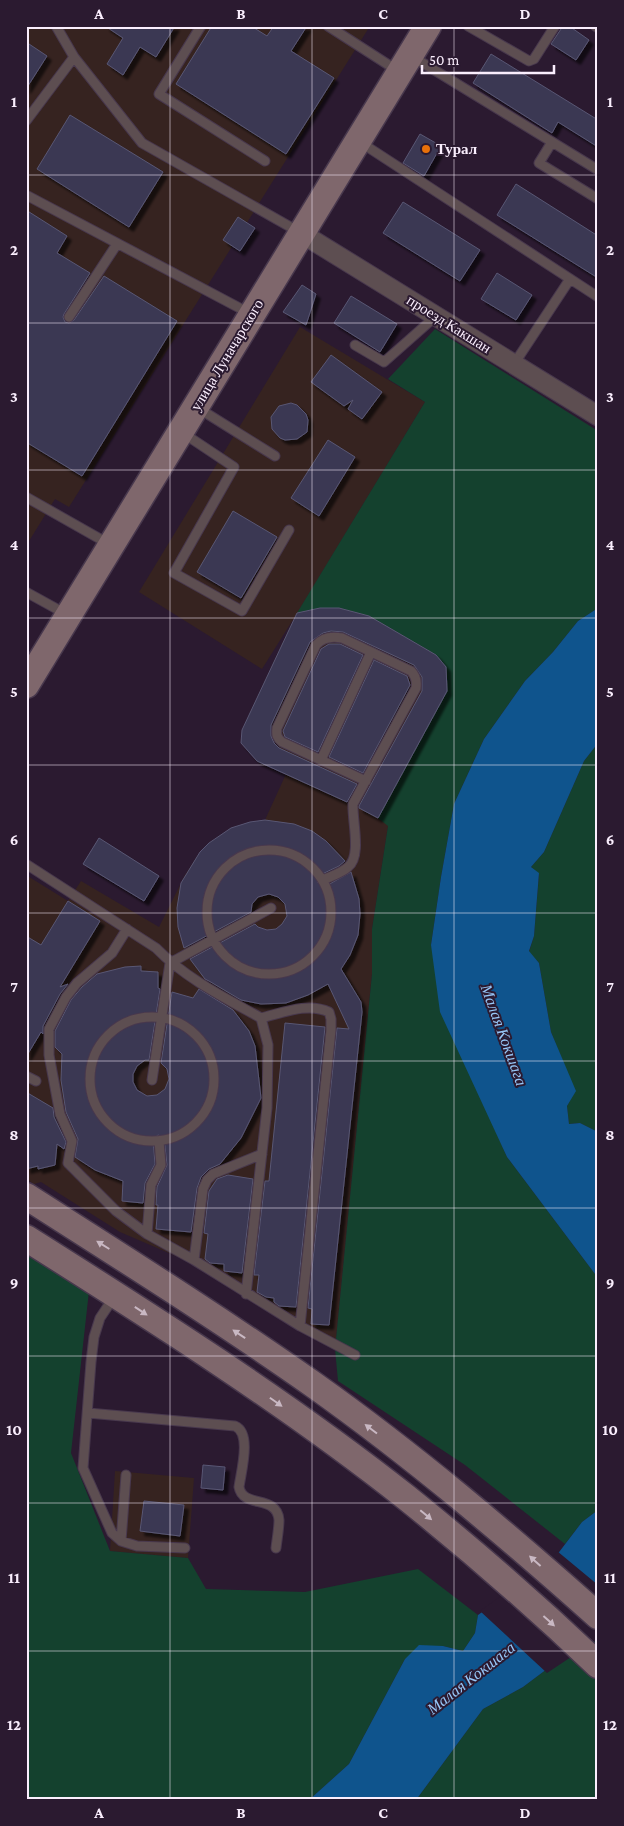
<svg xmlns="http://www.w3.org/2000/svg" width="624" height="1826" viewBox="0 0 624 1826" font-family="'Crimson Pro',serif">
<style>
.industrial{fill:#362320}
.green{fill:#14412e}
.water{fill:#0f548d}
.pier{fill:#2b1a30}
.building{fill:#3a3752;stroke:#595774;filter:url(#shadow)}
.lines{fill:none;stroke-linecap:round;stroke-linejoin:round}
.lane-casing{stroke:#48384d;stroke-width:11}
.street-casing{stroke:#48384d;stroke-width:21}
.secondary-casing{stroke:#48384d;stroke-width:29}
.lane{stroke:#5d4e51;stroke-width:9}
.street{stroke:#5d4e51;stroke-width:19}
.secondary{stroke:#7f676c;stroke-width:26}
.oneway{fill:#c9b8c3}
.grid{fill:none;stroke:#faeefd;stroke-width:1;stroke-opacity:0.55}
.food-dot{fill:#e8710a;stroke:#2b1a30;stroke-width:2}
.labels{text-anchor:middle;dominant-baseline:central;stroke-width:4;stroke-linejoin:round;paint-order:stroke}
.poi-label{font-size:15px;font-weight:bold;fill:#faeefd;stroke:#2b1a30;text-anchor:start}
.street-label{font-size:15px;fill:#faeefd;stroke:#2b1a30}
.water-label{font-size:16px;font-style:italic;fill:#96c6f7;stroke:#2b1a30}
.neatline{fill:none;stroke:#faeefd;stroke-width:2}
.grid-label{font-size:16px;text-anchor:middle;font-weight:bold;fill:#faeefd}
</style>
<defs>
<filter id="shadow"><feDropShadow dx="4.5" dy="4.5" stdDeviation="1" flood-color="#0009"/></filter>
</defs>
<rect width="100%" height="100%" fill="#2b1a30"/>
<path class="industrial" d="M26 26H370L69 507 55 499 26 546Z
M300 327 425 402 298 612 320 608H339L369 616 436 655 446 667 448 681 447 691 388 826 372 929V974L335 1349 185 1260 120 1232 41 1182 34 1184 26 1179V875L68 901 81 881 159 927 185 875 200 852 209 843 231 828 265 820 286 774 257 761 241 743 242 730 294 618 262 669 139 592Z
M115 1471 194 1478 188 1558 110 1551Z"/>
<path class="green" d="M435 329 598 431V608L578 621 553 652 525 681 484 739 454 804 441 877 431 945 481 1098 507 1157 598 1278V1510L582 1522 565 1544 465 1465 338 1381 335 1349 372 974V929L388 826 378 818 447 691 446 667 436 655 369 616 339 608H320L297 613 425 402 388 379Z
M598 743V1132L580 1123 569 1124 567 1106 575 1091 551 1032 539 963 529 952 534 936 539 874 531 867 544 852 584 761Z
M26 1252 89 1291 71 1453 110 1551 188 1558 206 1589 305 1592 418 1569 478 1615 475 1633 463 1651 443 1646 405 1659 349 1764 309 1800H26V1501L28 1477 26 1472Z
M598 1636V1800H416L483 1709 523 1687 551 1666Z"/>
<path class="water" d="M598 608V743L584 761 544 852 531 867 539 873 534 936 529 951 539 963 551 1032 576 1091 567 1106 569 1124 580 1123 598 1132V1278L507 1157 440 1012 431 945 441 877 454 804 484 739 525 681 553 652 578 621Z
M598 1510V1636L551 1666 523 1687 483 1709 416 1800H309L349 1764 405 1659 419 1645 443 1646 463 1651 475 1633 478 1615 550 1564 582 1522Z"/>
<path class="pier" d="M557 1551 598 1585V1639L547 1673 480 1611 548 1562Z"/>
<path class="building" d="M105 26H175L156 57 140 47 123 75 107 64 123 38Z
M212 26H251L267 36 274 26H307L291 51 334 78 286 154 176 84Z
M563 26H569L589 40 576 60 551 44Z
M26 42 47 56 26 89Z
M491 54 598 120V147L558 122 552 133 473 83Z
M70 115 163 172 129 227 37 169Z
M420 134 441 146 424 176 403 163Z
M516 184 598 236V278L497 215Z
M403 202 480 250 460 281 383 233Z
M26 210 67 236 57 253 90 273 64 314 63 317 65 322 69 323 74 320 104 276 177 321 82 476 26 442Z
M238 217 255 228 240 251 223 240Z
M497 273 532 295 516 320 481 299Z
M302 285 316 294 306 325 283 312Z
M351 296 397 324 380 352 334 323Z
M331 355 382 392 362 419 348 409 353 400 344 406 311 382Z
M291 403 297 405 306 414 308 420 307 432 297 439 285 440 280 438 272 429 271 417 279 406Z
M328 440 355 457 319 516 291 498Z
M233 511 277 537 241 598 197 572Z
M320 608H339L369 616 436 655 446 667 447 691 378 818 359 808V806L422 691V677L414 665 343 632 331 631 323 633 310 642 271 725V736L274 743 279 748 357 784 347 802 257 761 241 743 242 730 297 613Z
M329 644H340L363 655 318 752 285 737 283 731 321 649Z
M374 660 407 676 410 685 363 773 329 757Z
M265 820 294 824 312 831 326 841 345 861 339 866 320 875 317 879 318 883 322 886H326L351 872 359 899 360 914 358 935 350 955 341 969 361 1002 362 1012 329 1325 311 1324 312 1309 308 1308 337 1028 349 1029 328 984 308 995 286 1003 261 1004 241 1000 209 981 205 979 190 959 255 924 258 927 267 930 276 929 282 924 287 916 285 904 278 897 269 894 258 897 252 904 251 912 184 948 178 927 177 908 181 883 200 852 209 843 231 828 250 822Z
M99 838 159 876 144 901 83 864Z
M68 901 100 921 60 987 68 984 60 994 43 1026V1034L41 1032 26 1057V936L41 945Z
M141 966V971L158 972V988L160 989 149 1060H145L137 1066 133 1074V1082L137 1090 147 1096 157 1095 165 1089 169 1079 167 1069 161 1063 172 992 193 998 199 989 233 1010 249 1031 255 1046 261 1098 241 1138 220 1164 209 1169 201 1177 197 1188 191 1232 156 1229 158 1205H156L157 1187 167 1165 164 1137 158 1135 153 1139 155 1164 145 1183 143 1203 122 1201 123 1181 95 1170 75 1157 78 1139 66 1112 61 1080 62 1054 55 1047V1031L71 1000 82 987 97 974 125 967Z
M285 1023 325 1027 296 1307 279 1306 274 1302V1298L266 1297 257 1292 259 1275H254L265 1181H269Z
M26 1092 53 1108 54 1117 66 1142 64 1149 57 1144 55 1165 38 1169V1166L26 1169Z
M228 1175 253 1179 242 1273 224 1271V1264L210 1263 205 1259 208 1234 204 1233 209 1191 217 1179Z
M203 1465 225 1467 223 1490 201 1488Z
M144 1501 184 1505 180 1536 140 1531Z"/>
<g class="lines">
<g class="lane-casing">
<path id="lane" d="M56 26 74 57 142 143 301 233
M201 26 159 94 265 161
M328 26 398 71
M468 26 529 61 534 59 555 26
M595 26 598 28
M413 57 598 170
M26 121 74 57
M360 142 598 297
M552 142 539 163 598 199
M28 196 249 313
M69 317 117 244
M355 345 384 362 436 316
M514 364 570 279
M198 408 275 456
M183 433 234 467 174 573 242 611 289 530
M26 497 109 544
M26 592 66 614
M321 760 371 652
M207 912a62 62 0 1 1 124 0a62 62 0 1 1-124 0Z
M26 864 156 948C185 978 225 998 261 1018 282 1013 308 1002 329 1012L331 1019V1030L300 1326
M323 880C331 876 342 873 348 867 362 856 352 821 353 804L416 688C417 681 416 676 411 671L342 638C332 636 323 637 316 645L277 728C276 735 277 738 282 742L366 781
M127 929 112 953 77 983 66 997 49 1029V1055L60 1114 72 1141 68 1163 116 1211 147 1234 194 1260 300 1326 355 1355
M170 963 271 908
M90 1079a62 62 0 1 1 124 0a62 62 0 1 1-124 0Z
M26 1076 36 1081
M152 1080 170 963
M147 1234 151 1185 161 1165 159 1141
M194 1260 203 1189 207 1180 213 1174 262 1154
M246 1294 267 1108 268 1045 261 1018
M114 1297 100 1318 94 1337 91 1362 83 1468 112 1533 121 1541 137 1546 185 1548
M88 1413 235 1426C252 1433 241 1472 239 1487 243 1509 277 1494 279 1520 279 1529 277 1539 276 1548
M121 1541 126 1475"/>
</g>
<g class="street-casing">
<path id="street" d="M301 233 598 416"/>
</g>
<g class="secondary-casing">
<path id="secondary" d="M26 685 428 26
M26 1196C123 1258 220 1319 314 1385 414 1456 507 1535 598 1616
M26 1238C156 1320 287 1403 407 1498 473 1551 537 1607 598 1665"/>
</g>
<use href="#lane" class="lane"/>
<use href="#street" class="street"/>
<use href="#secondary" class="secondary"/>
</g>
<defs><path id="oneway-solid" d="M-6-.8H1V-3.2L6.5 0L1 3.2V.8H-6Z" transform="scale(1.25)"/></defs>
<g class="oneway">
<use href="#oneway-solid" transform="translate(103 1245) rotate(-148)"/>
<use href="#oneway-solid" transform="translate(141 1311) rotate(34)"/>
<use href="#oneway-solid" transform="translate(239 1334) rotate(-146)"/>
<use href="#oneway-solid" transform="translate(276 1402) rotate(35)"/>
<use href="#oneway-solid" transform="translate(371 1429) rotate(-143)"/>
<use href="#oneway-solid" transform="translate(426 1515) rotate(40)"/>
<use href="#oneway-solid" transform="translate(535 1561) rotate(-138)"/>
<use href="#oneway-solid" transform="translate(549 1621) rotate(42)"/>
</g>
<path class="grid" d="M170 26V1800M312 26V1800M454 26V1800M26 175H598M26 323H598M26 470H598M26 618H598M26 765H598M26 913H598M26 1061H598M26 1208H598M26 1356H598M26 1503H598M26 1651H598"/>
<circle class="food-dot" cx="426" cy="149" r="5"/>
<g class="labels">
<g class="poi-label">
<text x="436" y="149">Турал</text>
</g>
<g class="street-label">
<text transform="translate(449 324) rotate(32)">проезд Какшан</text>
<text transform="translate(227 355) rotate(-59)">улица Луначарского</text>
</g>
<g class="water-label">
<text transform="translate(504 1035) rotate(70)">Малая Кокшага</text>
<text transform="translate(471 1678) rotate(-38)">Малая Кокшага</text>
</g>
</g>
<rect width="624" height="1826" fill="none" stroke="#2b1a30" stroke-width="55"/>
<path d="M422 65v8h132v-8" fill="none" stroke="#faeefd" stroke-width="2.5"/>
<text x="429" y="65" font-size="15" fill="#faeefd" stroke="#2b1a30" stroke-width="4" paint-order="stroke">50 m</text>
<rect x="28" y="28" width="568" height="1770" class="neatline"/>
<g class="grid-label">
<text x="99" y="19">A</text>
<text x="241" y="19">B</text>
<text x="383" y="19">C</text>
<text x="525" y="19">D</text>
<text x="14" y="107">1</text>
<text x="610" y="107">1</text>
<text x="14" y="255">2</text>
<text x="610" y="255">2</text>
<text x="14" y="402">3</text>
<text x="610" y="402">3</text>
<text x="14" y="550">4</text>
<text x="610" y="550">4</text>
<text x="14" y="697">5</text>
<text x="610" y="697">5</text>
<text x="14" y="845">6</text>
<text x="610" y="845">6</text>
<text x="14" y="992">7</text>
<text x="610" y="992">7</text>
<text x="14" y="1140">8</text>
<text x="610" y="1140">8</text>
<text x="14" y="1288">9</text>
<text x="610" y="1288">9</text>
<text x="14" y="1435">10</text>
<text x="610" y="1435">10</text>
<text x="14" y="1583">11</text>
<text x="610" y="1583">11</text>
<text x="14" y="1730">12</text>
<text x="610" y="1730">12</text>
<text x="99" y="1818">A</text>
<text x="241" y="1818">B</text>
<text x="383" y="1818">C</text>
<text x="525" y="1818">D</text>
</g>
</svg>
